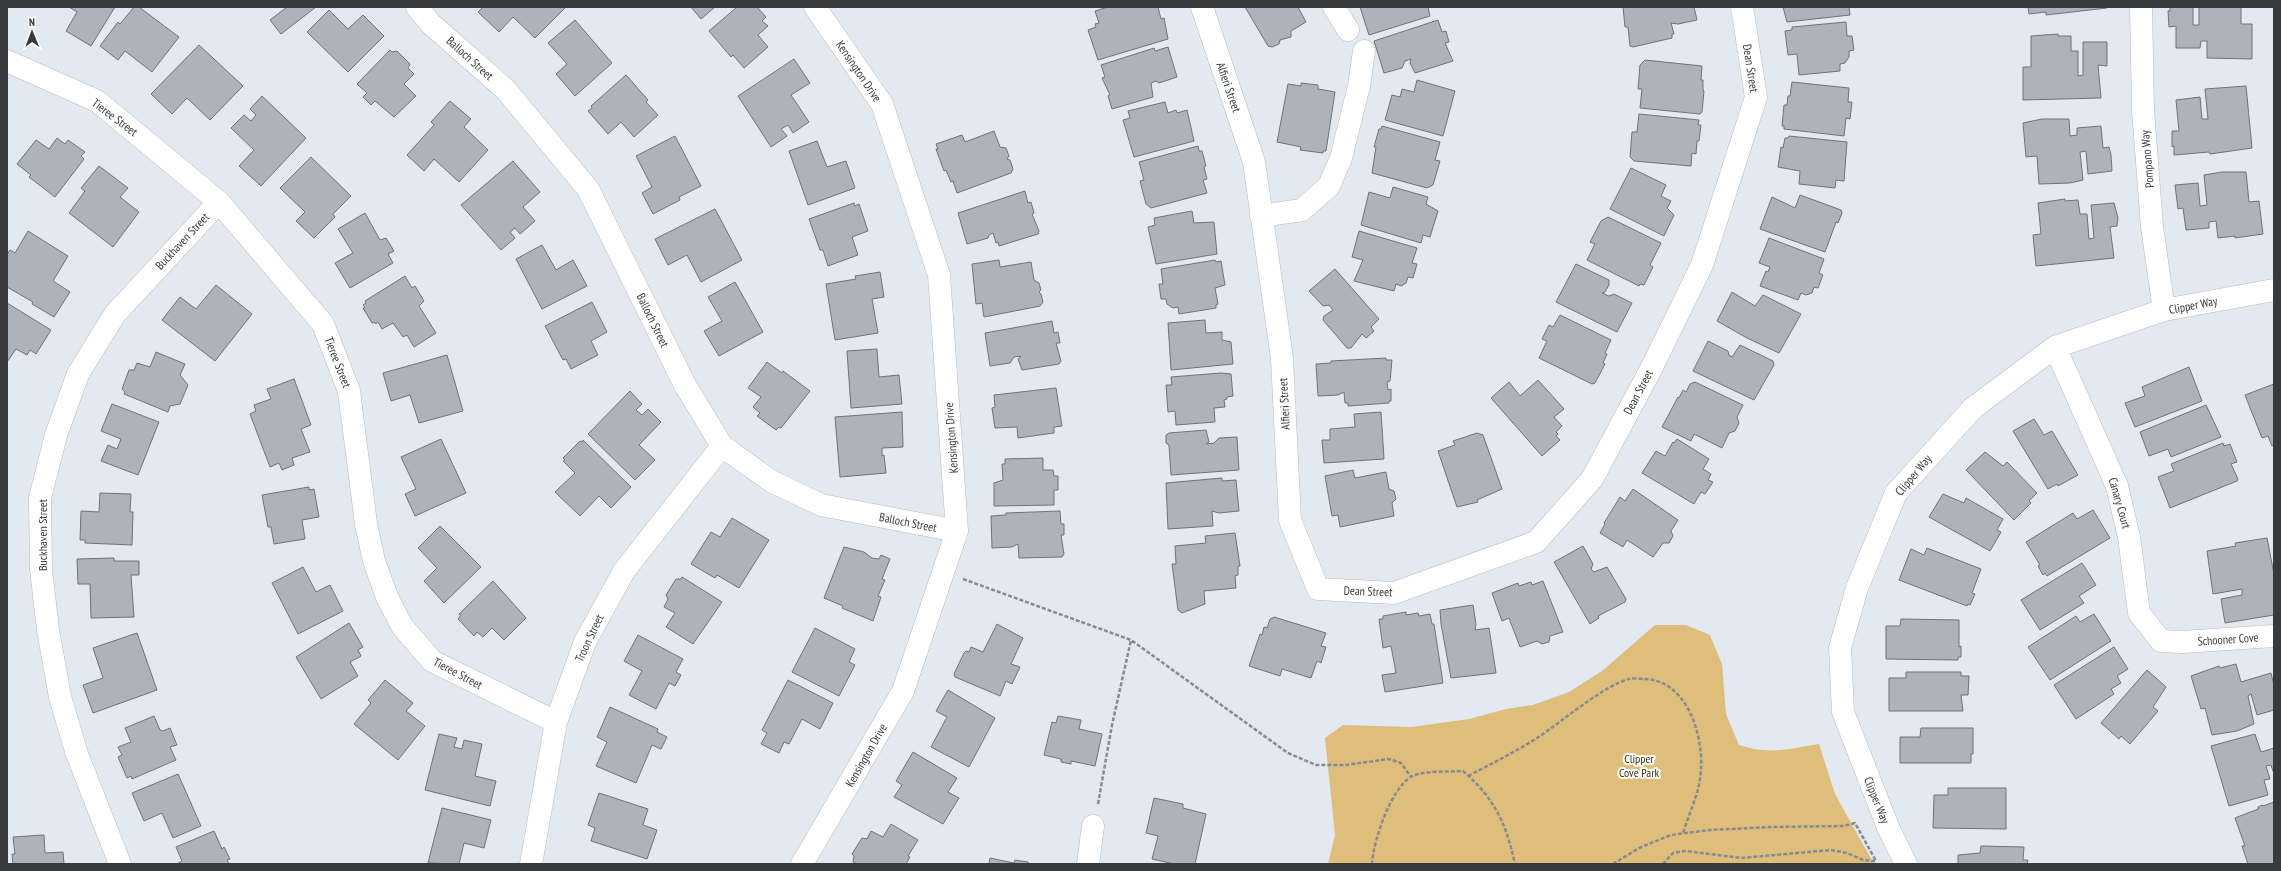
<svg xmlns="http://www.w3.org/2000/svg" width="2281" height="871" viewBox="0 0 2281 871" font-family="'PT Sans Narrow',sans-serif">
<style>
.green{fill:#dfbe7c}
.building{fill:#aeb3bb;stroke:#6e737a}
.lines{fill:none;stroke-linecap:round;stroke-linejoin:round}
.minor-casing{stroke:#b6bbc3;stroke-width:23}
.path{stroke:#878b90;stroke-width:2.5;stroke-dasharray:4 2;stroke-linecap:butt}
.minor{stroke:#fff;stroke-width:22}
.labels{text-anchor:middle;dominant-baseline:central;stroke-width:4;stroke-linejoin:round;paint-order:stroke}
.street-label{font-size:12px;fill:#37393c;stroke:#fff}
.park-label{font-size:12px;fill:#3e2d06;stroke:#fff}
</style>
<rect width="100%" height="100%" fill="#e3e9f1"/>
<path class="green" d="M1655 625H1686L1710 635 1722 664 1726 714 1739 745C1769 755 1788 749 1819 744L1835 794 1874 864H1328L1335 835 1325 738 1343 725 1412 727 1469 719 1506 709 1533 705 1569 692 1602 671Z"/>
<path class="building" d="M69 7H115L91 46 66 31 77 12Z
M134 7H139L179 37 152 72 125 51 118 60 100 46 118 22 120 24Z
M287 7H286H316L281 34 270 20Z
M483 7H566L535 38 513 17 499 32 478 12Z
M691 7H715L701 19Z
M737 7H757L766 17 762 21 768 26 758 35 768 47 744 68 733 55 731 57 709 31Z
M1108 7H1158L1161 19 1164 18 1168 39 1098 60 1088 30 1096 27 1095 24 1099 23 1095 11Z
M1245 7H1298L1306 22 1291 31V37L1280 40 1279 44 1272 47 1268 46Z
M1360 7H1428L1430 16 1369 35Z
M1623 7H1694L1697 20 1678 24 1671 23 1674 34H1672V38L1633 47 1630 46 1628 27H1625Z
M1783 7H1849L1850 15 1787 22Z
M2028 7H2107V8L2046 15V12L2029 14Z
M2170 7H2193V25H2199V7H2241V24H2252V59L2207 58V41H2201L2200 48H2176V26L2169 27 2168 11H2170Z
M329 10 348 29 363 15 384 36 348 72 307 32Z
M575 20 612 63 575 96 556 74 567 64 548 43Z
M1438 20 1442 32 1446 31 1449 42 1445 43 1453 61 1415 73 1410 63 1411 59 1405 61 1402 68 1384 73 1374 41Z
M1846 22 1847 36H1852L1854 50 1849 51V57L1845 63 1840 64V71L1799 75 1797 54 1788 55 1785 31 1792 30V27Z
M2058 34V36H2071V51H2078V76L2083 75V42H2107V66L2098 65 2101 98 2023 100V67H2031V36Z
M199 45 243 86 210 120 187 98 172 114 151 94Z
M1168 47 1177 77 1159 83 1156 81 1151 83 1153 97 1112 109 1108 96 1110 95 1102 78 1105 77 1101 65 1154 48 1155 51Z
M390 50 392 52 397 51 410 64 408 68 414 74 404 84 416 96 394 117 375 101 371 105 363 97 367 93 357 84Z
M794 59 810 83 791 95 809 122 793 133 788 125 781 129 787 136 771 147 738 96Z
M1645 60 1702 66 1701 80H1703V90L1704 91 1702 112 1700 114 1640 108 1642 89H1638L1640 65Z
M626 75 648 100 646 102 658 115 634 137 621 122 608 134 588 111 592 108 591 106Z
M1417 80 1455 91 1443 136 1385 120 1392 95 1400 97 1402 89 1414 92Z
M1792 82 1849 88 1848 102H1852L1850 119 1846 118 1844 136 1784 129V126H1782L1784 105H1787L1788 96H1790Z
M1301 83 1318 85V89L1335 92 1326 151H1323V153L1300 150 1301 147 1277 142 1288 84 1301 86Z
M2246 86 2252 148 2210 154 2209 152 2174 155V146L2172 147V131H2179L2176 100 2200 97 2202 119H2208L2205 89Z
M262 96 306 138 261 186 239 166 254 150 231 128 244 115 251 121 256 115 250 109Z
M450 101 471 119 464 127 488 150 459 182 434 159 424 171 407 155 434 125 431 122Z
M1165 102 1168 113 1176 110 1177 113 1187 110 1194 141 1134 157 1123 120 1130 118 1128 111Z
M1639 114 1699 120 1698 125H1701L1699 141H1697L1696 154 1692 153 1691 166 1634 161 1630 157 1632 132H1637Z
M2042 119H2069L2070 136 2077 135V128L2101 126 2103 148 2109 147 2111 155 2112 171 2088 174 2086 151 2080 152 2083 180 2070 183 2039 184 2037 156 2026 157 2023 123Z
M1382 126 1440 142 1435 160 1440 161 1433 185 1427 188 1372 173 1376 147H1374L1379 129H1381Z
M994 131 1000 147 1006 148 1009 156 1007 159 1010 160 1013 169 1011 173 957 193 953 181 951 182 946 170 944 171 936 149H938L936 144 962 135 965 142Z
M675 136 701 186 679 197 680 200 653 214 642 193 652 187 636 156Z
M1789 136 1847 142 1844 181 1836 180 1835 188 1799 184 1800 171 1778 167 1781 147 1783 148 1785 138H1788Z
M57 138 65 144 68 140 85 152 81 156 84 159 55 197 29 177 31 175 17 164 36 140 49 149Z
M817 141 827 167 846 161 855 188 808 205 789 151Z
M1198 146 1199 151H1202L1206 166 1204 167 1207 179 1203 180 1207 193 1151 208 1146 204 1140 181 1144 180 1139 162Z
M311 157 351 196 333 214 335 217 314 238 296 221 305 212 280 188Z
M513 161 540 192 523 207 535 221 520 234 515 228 510 232 515 238 501 250 461 205Z
M99 166 128 188 120 197 139 212 113 247 69 213 85 191 81 188Z
M1631 168 1666 185 1661 196 1671 201 1667 208 1674 215 1664 236 1610 209Z
M2222 172H2246L2249 202 2259 201 2263 234 2235 238V236L2218 238 2216 221 2209 222V228L2186 230 2183 208 2178 209 2175 185 2198 183 2200 206 2207 205 2204 175Z
M1393 187 1428 197 1426 204 1438 211 1430 237 1423 235 1421 243 1361 225 1369 192 1390 198Z
M1025 191 1028 203 1031 202 1034 213 1032 214 1039 231 1038 234 999 246 998 242 996 243 993 233 989 235 988 238 967 244 958 213Z
M1800 195 1841 210 1842 213 1838 223 1836 222 1825 252 1760 229 1772 197 1795 208Z
M2065 199V201L2078 200 2080 214H2087L2089 239 2094 238 2091 205 2114 203 2118 218 2117 226 2110 227 2114 258 2036 266 2033 235 2041 234 2038 203Z
M854 203 855 206 859 204 868 231 852 237 858 255 828 266 823 250H820L809 219Z
M715 209 742 260 701 282 687 255 668 265 655 239Z
M1192 211 1194 223 1214 222 1217 254 1156 264 1148 227 1155 225 1154 218Z
M365 213 380 240 386 238 394 251 388 254 393 263 350 288 335 263 353 253 338 229Z
M1608 217 1661 243 1650 265 1653 267 1644 285 1640 284 1639 286 1587 260 1595 244 1590 242 1601 221Z
M28 231 68 256 53 281 70 292 54 317 32 304 33 302 7 287V255L10 250 15 253Z
M1359 231 1417 248 1412 263 1417 264 1413 278 1408 277 1406 283 1401 286 1396 284 1394 291 1354 281 1363 260 1352 257Z
M1769 238 1824 259 1819 273 1823 275 1818 288 1814 287 1812 293 1806 295 1801 293 1798 300 1760 286 1766 271 1768 272 1770 267 1759 263Z
M542 245 556 270 573 260 587 286 542 309 516 259Z
M999 260 1000 267 1031 262 1034 280 1039 283 1041 290 1039 292 1041 294 1043 302 1040 306 984 317 982 303 976 304 972 264Z
M1215 260 1216 262 1221 261 1225 285 1215 288 1218 304 1216 305V308L1179 314 1178 307 1173 308 1167 304 1166 299H1161L1159 284H1163L1161 269Z
M1576 264 1609 280V285L1605 292 1602 293 1609 296 1614 294 1632 303 1617 332 1556 302Z
M1335 269 1379 319 1371 327 1374 331 1366 338 1362 334 1351 348H1347L1323 320 1324 316 1333 310 1329 305 1323 306 1309 291Z
M880 272 884 297 872 299 878 333 835 340 826 284 856 279 855 276Z
M405 276 412 288 415 286 424 301 419 306 436 333 414 347 407 335 403 337 393 323 382 329 378 322 376 324 374 322 372 323 363 308 365 307 363 305 366 303 365 301Z
M735 282 763 332 719 356 704 331 722 321 708 297Z
M216 285 252 314 215 361 162 320 180 297 196 309Z
M1732 292 1755 306 1763 295 1801 314 1779 353 1747 338 1717 321Z
M592 302 607 332 591 341 598 355 571 369 566 359 563 360 545 326Z
M7 303 51 330 36 354 30 350 27 355 16 349 7 362Z
M1560 315 1611 340 1605 353 1607 354 1603 363 1605 364 1595 383 1592 384 1539 358 1547 341 1542 339 1549 325 1553 327Z
M1205 320 1206 333 1222 332V340L1231 342 1233 364 1171 370 1168 323Z
M1052 321 1054 333 1058 332 1060 343H1056L1061 361 1059 364 1022 370 1018 359 1021 356 1014 357 1010 363 990 366 985 333Z
M1708 341 1728 351 1729 355 1732 357 1740 345 1773 361 1774 365 1754 400 1693 371Z
M877 349 879 377 899 375 902 404 851 408 847 351Z
M156 352 185 364 180 375 188 385 180 404 170 406 168 412 124 394 125 392 122 389 129 370H134L137 363 150 367Z
M447 355 463 411 419 423 410 395 391 401 383 373Z
M1386 358V360H1392L1390 381 1387 382 1388 390 1391 389V401H1389V403L1348 406V403H1345L1344 392 1338 395 1318 396 1316 364 1331 363V361Z
M767 362 782 373 783 371 810 391 781 428 779 427 776 430 757 416 760 413 753 407 761 397 748 388Z
M2189 367 2202 401 2135 427 2125 403 2145 396 2142 387Z
M1221 373 1231 374 1233 396 1227 397V399L1224 400 1225 407 1214 408 1215 422 1176 425 1175 411 1168 412 1166 385H1172L1171 377Z
M294 379 311 425 301 429 310 452 292 458 294 465 282 470 279 463 270 467 250 414 256 411 254 405 271 399 267 389Z
M1538 380 1564 409 1554 417 1562 426 1556 432 1558 434 1556 436 1560 440 1542 456 1491 398 1509 382 1520 396Z
M1695 382 1743 405 1737 417 1739 423 1735 431 1729 433 1722 448 1694 434 1691 441 1662 427 1678 397 1679 398 1683 390 1686 392 1690 384Z
M2274 384V445L2272 446 2268 436 2262 438 2245 395Z
M1056 388 1062 426 1054 427V433L1018 438 1017 427 995 428 992 408 995 407 994 395Z
M630 391 642 404 636 410 642 415 648 409 661 422 639 445 655 460 635 480 588 434Z
M112 404 159 422 138 475 101 461 108 445 117 449 121 439 101 431Z
M2206 405 2221 437 2171 457 2168 449 2149 456 2140 432Z
M902 412 903 447 882 448V456L884 455 886 473 840 477 835 417Z
M1381 412 1384 459 1324 463 1322 440H1330V429L1355 427 1354 414Z
M2034 419 2044 435 2052 431 2078 475 2058 486 2057 484 2048 489 2013 431Z
M1206 430 1209 442 1206 444 1214 443 1219 438 1237 437 1239 470 1171 475 1169 445 1166 443V435L1169 433Z
M1477 433 1483 435 1502 489 1477 500 1478 502 1457 507 1438 451 1455 445 1453 441Z
M441 439 466 493 415 516 405 494 416 489 401 457Z
M1677 439 1709 459 1703 469 1711 474 1708 480 1713 482 1705 494 1701 492 1694 504 1642 473 1656 451 1665 456 1673 442 1674 443Z
M583 440 631 487 611 508 599 496 580 516 555 492 575 473 563 461 565 460 563 458 580 441 582 442Z
M2223 443 2224 446 2230 444 2237 462 2231 464 2238 479 2237 481 2170 508 2158 477 2174 471 2171 464Z
M1985 452 2003 466 2007 462 2037 493 2029 501 2031 503 2014 520 1966 470Z
M1043 458V470H1053L1054 476H1058V490H1054V505L994 506V483L1003 480 1002 464H1005V459Z
M1353 470 1355 478 1386 472 1389 489 1394 491 1396 499 1392 503 1394 516 1340 527 1338 515 1332 516 1325 476Z
M1222 478V481L1236 480 1239 511 1219 513 1212 511 1213 526 1168 529 1166 483Z
M309 487V490L314 489 319 517 302 520 305 539 274 544 271 527H268L262 495Z
M1633 489 1678 520 1671 531 1673 536 1669 543H1663L1653 557 1627 540 1623 547 1600 533 1605 524 1604 523 1620 497 1625 501Z
M100 493 131 494 130 512H133L132 545 85 543V540H80L81 511 99 512Z
M1943 494 1964 503 1966 498 2003 519 1997 530 2001 532 1990 551 1929 517Z
M2093 510 2110 538 2047 576 2045 573 2043 575 2038 566 2040 565 2026 542 2073 513 2077 519Z
M1060 511 1061 524H1064V535H1061L1064 554 1062 557 1019 558 1018 544 1012 547 992 548 991 516 1006 515V513Z
M732 518 769 540 739 588 717 575 715 578 691 564 711 532 720 537Z
M440 526 481 567 444 603 424 581 437 568 418 548Z
M1235 533 1240 566H1238V575L1235 576 1236 588 1204 591 1205 604 1182 613 1178 610 1172 564H1176L1175 546 1206 543 1205 536Z
M2267 538 2274 574V615L2225 623 2221 599 2242 595V589L2213 594 2207 551 2236 546 2235 543Z
M1583 546 1593 564 1591 569 1594 572 1607 567 1626 599 1625 602 1598 616 1599 618 1590 624 1554 562Z
M844 547 864 552 872 558 879 559 881 555 890 559 882 579 885 580 878 596 881 597 873 621 842 608 843 606 824 598Z
M1927 548 1981 569 1972 593 1975 594 1970 605 1968 604 1967 606 1899 580 1911 549 1924 555Z
M114 558V561H139V575H131L134 617 91 618 90 584H78L77 559Z
M2082 563 2096 585 2079 596 2084 603 2040 630 2021 600Z
M303 567 316 592 330 585 343 611 298 634 272 583Z
M682 577 722 602 693 644 666 627 675 613 664 607 668 599 666 595 676 579H681Z
M493 581 526 618 504 640 492 628 483 637 477 632 474 636 458 619 461 615 459 614Z
M1543 581 1563 632 1550 636 1549 642 1542 644 1537 641 1520 647 1509 618 1502 621 1492 593 1518 583 1519 586 1531 582 1532 585Z
M1473 605 1476 624 1475 630 1489 628 1496 673 1451 678 1441 624 1440 610Z
M1406 612V615L1418 613 1419 616 1430 614 1432 624H1434L1443 683 1385 692 1382 675 1396 673 1391 646 1383 648 1379 619H1383V616Z
M2094 614 2111 641 2050 680 2028 647 2076 616 2080 622Z
M1274 617 1326 633 1321 646 1326 647 1321 663 1317 661 1311 678 1282 669 1280 676 1249 666 1260 634 1262 635 1264 627 1267 628 1270 619Z
M1901 619 1959 620V647L1961 646V657H1958V660L1886 659V626H1900Z
M349 623 363 647 358 650 361 656 350 662 358 676 321 699 296 657Z
M997 624 1023 638 1011 664 1020 667 1012 684 1006 681 1000 696 955 677 954 674 964 653 966 651 969 652 971 647 983 652Z
M815 628 855 649 849 662 855 665 839 696 792 672Z
M137 633 157 690 93 713 83 685 103 678 93 648Z
M638 635 683 659 676 672 681 675 675 686 669 683 656 709 629 695 642 671 624 661Z
M2114 647 2128 669 2117 676 2121 683 2111 689 2114 694 2076 719 2054 685Z
M2236 664 2241 682 2271 673 2274 685V710L2257 715 2251 694 2248 696 2254 724 2237 731 2212 735 2205 708 2201 709 2191 676 2219 666 2220 668Z
M2147 670 2166 687 2153 707 2158 711 2130 744 2121 736 2119 739 2101 723Z
M1906 672H1961V676H1969L1968 695H1961L1963 711H1889V678H1906Z
M385 680 413 703 406 711 425 726 398 760 354 724 371 703 368 700Z
M788 680 833 703 820 729 802 719 789 744 784 742 779 753 761 744 767 733 762 730Z
M948 690 995 718 969 767 931 747 947 717 936 711Z
M610 707 658 729 657 732 667 737 661 749 652 745 636 783 596 766 607 742 597 737Z
M154 716 160 730 163 731 170 728 177 745 170 747 176 760 132 779 131 776 127 778 118 757 122 755 118 747 131 742 125 728Z
M1058 716 1081 720 1079 729 1102 734 1095 766 1071 761V764L1061 762V759L1044 755 1052 722 1056 723Z
M1921 728H1973V754H1971V763H1900V737H1920Z
M439 734 457 738 454 747 462 749 464 740 482 744 475 776 496 781 490 806 425 790Z
M2255 734 2261 752 2274 748V774L2271 765 2266 766 2270 779 2264 780 2268 795 2229 806 2211 746Z
M913 752 957 778 948 792 959 798 943 824 894 797 902 785 896 781Z
M178 774 201 826 173 838 162 813 144 821 132 793Z
M1948 788H2006V829L1933 828 1934 795H1948Z
M599 793 648 809 643 825 657 830 647 859 591 841 595 828 588 825Z
M1154 798 1183 804V808L1206 814 1195 864H1174L1152 859 1158 836 1146 833Z
M2274 802V864H2248L2242 846H2245L2235 818 2258 809V807L2262 805 2263 806Z
M442 808 491 820 484 848 464 843 459 864 428 863Z
M891 824 918 840 908 856 910 857 906 864H857L853 862 854 856 852 854 862 838 867 839 871 831 883 837Z
M214 831 222 849 224 847 230 859 227 860 229 864H177L182 861 176 847Z
M44 835 45 853 63 852 64 864H13L12 854H15L13 837Z
M1981 846 2024 847 2023 860H2028L2027 864H1958V855L1980 853Z
M990 858 1014 863 1015 860 1028 862 1029 864H989Z"/>
<g class="lines">
<g class="minor-casing">
<path id="minor" d="M417 7 431 24 506 90 588 189 685 385 722 446 771 481 821 505 957 531
M1202 7 1254 162 1282 358 1290 520 1318 589 1394 593 1536 542 1592 479 1650 371 1702 265 1756 97 1742 7
M1334 7 1348 30
M2141 7 2143 110 2152 227 2164 310
M7 61 97 101 219 202 323 324 349 391 366 524 374 561 387 597 402 626 432 661 556 722
M1261 216 1302 210 1329 186 1341 158 1359 86 1364 51
M2055 347 2117 486 2129 537 2139 613 2161 641 2182 642 2274 636
M120 864 77 754 60 697 48 630 41 569 40 498 56 435 78 374 115 314 219 202
M531 864 556 722 585 642 624 571 722 446
M802 864 903 691 957 531 939 275 882 104 815 7
M1088 864 1093 826
M1906 864 1888 827 1843 712 1840 648 1857 588 1896 493 1973 408 2055 347 2164 310 2274 290"/>
</g>
<path class="path" d="M963 579 1131 640 1288 753 1316 765H1345L1389 759 1401 763 1411 777
M1468 776C1493 763 1517 751 1540 736 1564 720 1603 686 1629 679 1633 678 1640 679 1644 679 1687 680 1703 734 1701 769 1700 792 1690 811 1683 833
M1098 804 1112 725 1131 640
M1372 864C1373 842 1391 788 1411 777 1423 770 1450 772 1463 771 1495 799 1506 823 1515 864
M1613 864 1639 848 1671 835 1710 830 1771 827 1843 826 1855 823 1876 861 1863 860 1847 853 1831 850 1741 858 1685 851 1673 853 1663 864"/>
<use href="#minor" class="minor"/>
</g>
<g class="labels">
<g class="street-label">
<text transform="translate(470 58) rotate(42)">Balloch Street</text>
<text transform="translate(1751 68) rotate(81)">Dean Street</text>
<text transform="translate(859 71) rotate(56)">Kensington Drive</text>
<text transform="translate(1229 87) rotate(71)">Alfieri Street</text>
<text transform="translate(115 117) rotate(37)">Tieree Street</text>
<text transform="translate(2147 159) rotate(-95)">Pompano Way</text>
<text transform="translate(182 241) rotate(-47)">Buckhaven Street</text>
<text transform="translate(2193 305) rotate(-11)">Clipper Way</text>
<text transform="translate(653 320) rotate(64)">Balloch Street</text>
<text transform="translate(338 362) rotate(69)">Tieree Street</text>
<text transform="translate(1638 392) rotate(-62)">Dean Street</text>
<text transform="translate(1284 404) rotate(-93)">Alfieri Street</text>
<text transform="translate(951 438) rotate(-94)">Kensington Drive</text>
<text transform="translate(1913 475) rotate(-50)">Clipper Way</text>
<text transform="translate(2120 503) rotate(74)">Canary Court</text>
<text transform="translate(908 522) rotate(11)">Balloch Street</text>
<text transform="translate(42 535) rotate(-90)">Buckhaven Street</text>
<text transform="translate(1368 591) rotate(2)">Dean Street</text>
<text transform="translate(589 638) rotate(-65)">Troon Street</text>
<text transform="translate(2228 639) rotate(-4)">Schooner Cove</text>
<text transform="translate(458 673) rotate(28)">Tieree Street</text>
<text transform="translate(866 755) rotate(-60)">Kensington Drive</text>
<text transform="translate(1877 800) rotate(68)">Clipper Way</text>
</g>
<g class="park-label">
<text x="1639" y="758">Clipper<tspan x="1639" dy="14">Cove Park</tspan></text>
</g>
</g>
<rect width="2281" height="871" fill="none" stroke="#37393c" stroke-width="16"/>
<g transform="translate(32 32) rotate(359)" stroke="#ffffff" stroke-width="3" paint-order="stroke">
<path d="M0-3L7 15L0 10L-7 15Z" fill="#37393c"/>
<text y="-6" font-size="11" font-weight="bold" text-anchor="middle" fill="#37393c">N</text>
</g>
</svg>
